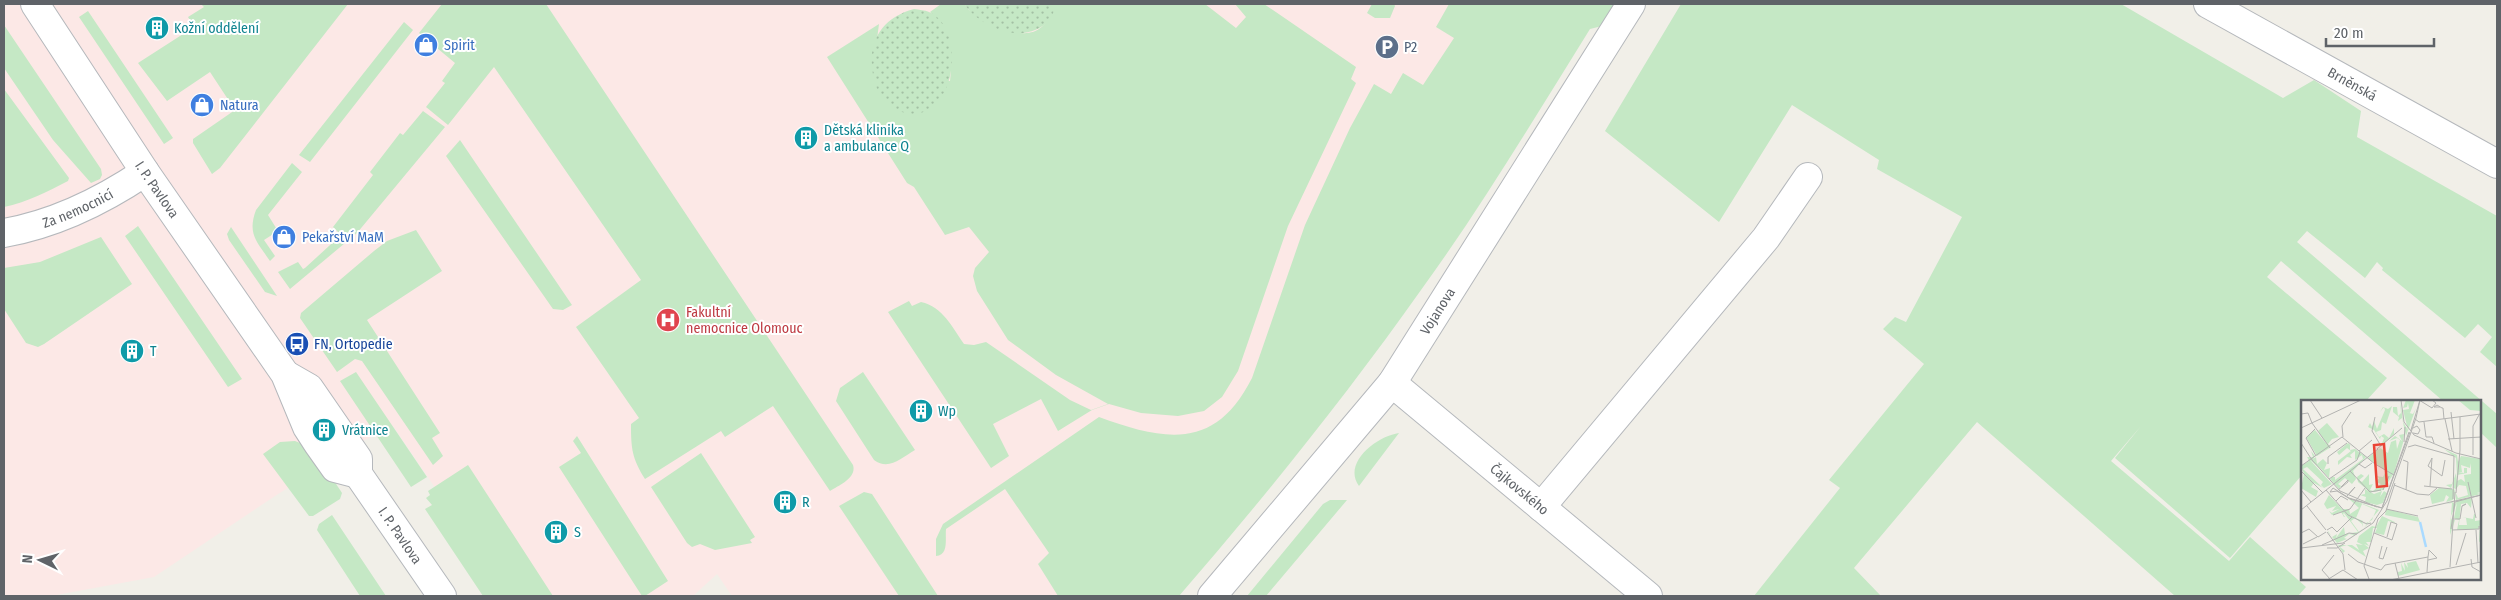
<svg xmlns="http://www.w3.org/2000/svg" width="2501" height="600" viewBox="0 0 2501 600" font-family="'Fira Sans Condensed',sans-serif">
<defs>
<pattern id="park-dots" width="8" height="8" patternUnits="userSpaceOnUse" patternTransform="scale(1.25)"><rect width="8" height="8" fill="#c5e8c5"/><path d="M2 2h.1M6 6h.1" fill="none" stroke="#a3c0a4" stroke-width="1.8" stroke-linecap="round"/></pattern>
</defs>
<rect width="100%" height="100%" fill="#f1efe8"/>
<!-- medical -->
<path fill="#fce8e6" d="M4 4H1535L1098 596H732L717 574 693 596H509L393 426 361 442 275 496 154 577 51 596H4Z"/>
<!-- green -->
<path fill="#c5e8c5" d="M201 4H348L220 168 212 174 193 143V139L235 110 210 72 167 101 138 63 194 27 188 17 204 7Z
M442 4H546L853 465C857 478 839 485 830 491L773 406 725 437 721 431 645 479C632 458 631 449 631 424L639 418 576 327 641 280 494 67 448 125 426 107 445 83 442 81 455 63 419 33Z
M941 4H964L969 10C1000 27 1039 55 1055 4H1205L1236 28 1246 17 1235 4H1264L1356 67 1351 79 1356 83 1288 226 1238 371 1222 397 1204 411 1178 416 1141 413 1109 404 1092 410 1058 431 1041 399 993 424 1009 456 991 468 888 312 909 301 912 306 921 302C943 307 952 327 964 344L974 345 986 342 1070 400 1091 410 1108 404 1056 375 1008 340 977 291 973 276 975 268 989 252 969 227 945 235 914 187 907 183 827 57 879 24 873 70 950 81C953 56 951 30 930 12Z
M1372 4H1394L1395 6 1390 18H1375L1367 13Z
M1449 4H1615L1602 26 1590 29C1535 117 1482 206 1421 290 1346 396 1264 498 1179 596H1058L1038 564 1049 553 1005 489 946 529C945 539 949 555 936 556V539L943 524 1099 417C1165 441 1215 451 1252 378L1305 225 1350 128 1374 84 1391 94 1403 73 1423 85 1454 38 1436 27Z
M1681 4H2121L2283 98 2314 80 2361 111 2357 137 2497 216V367L2480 352 2492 337 2478 324 2465 338 2382 270 2383 268 2377 262 2365 278 2307 231 2297 242 2497 414V448L2480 432V401H2443L2281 261 2267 277 2387 378 2366 401H2302V475L2230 558 2115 458 2141 426 2111 461 2229 561 2250 537 2306 587 2298 596H2175L1977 422 1854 568 1881 596H1754L1840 488 1829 480 1924 364 1883 329 1895 317 1906 322 1962 217 1877 169 1879 160 1792 105 1719 222 1605 131Z
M88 11 173 138 164 144 79 17Z
M404 22 413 30 310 162 299 155Z
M4 25 101 169 102 175 100 179 91 183 53 140 4 68Z
M4 89 69 178 68 181C47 192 27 202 4 207Z
M423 111 445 127 357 233 290 289 278 272 298 262 303 269 305 268 341 235 333 227 373 175 370 172 400 133 403 135Z
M460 140 572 305 563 310 553 309 446 156Z
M292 163 302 172 268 215 278 231 264 240 275 256 270 261C257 242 247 234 256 210Z
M138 226 242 379 228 387 125 236Z
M231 227 277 296 265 292 229 240 227 234Z
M416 230 442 271 367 320 440 433 432 438 443 456 433 465 362 361 355 359 337 372 300 318 301 313 374 251 387 241Z
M101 237 132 284 44 344 38 347 26 343 4 309V268L40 262Z
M356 372 427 477 411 487 340 381Z
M863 372 915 450C901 458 889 471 874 460L836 401 840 388Z
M1399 433 1359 486C1342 463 1377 436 1399 433Z
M577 436 668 581 645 596H642L559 467 581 453 573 441Z
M295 441C312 446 332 477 342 493L340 499 313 516H309L263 454 280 442Z
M701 453 755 537 750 540 752 543 715 550 700 544 692 547 687 543 651 487Z
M468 465 470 468 553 596H483L425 509 432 505 426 498 430 495 428 491Z
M864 492 872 494 938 596H899L839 506Z
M1330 500H1347L1266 596H1247L1323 504Z
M332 515 386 596H360L317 530 319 524Z"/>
<!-- park -->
<path fill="url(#park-dots)" d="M964 4H1056C1054 9 1053 16 1050 19 1027 47 982 29 964 4Z
M914 9C919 10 925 10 929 12 969 29 955 128 902 112 890 109 880 98 876 86 864 49 877 19 914 9Z"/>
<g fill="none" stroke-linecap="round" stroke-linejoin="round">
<!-- minor casing -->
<g stroke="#b5b8bc" stroke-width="30">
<g id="minor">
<path id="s1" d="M35 4 145 172 285 374 307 427 318 444 335 468 358 474"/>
<path id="s2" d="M2208 4 2497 164"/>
<path id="s3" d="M4 233C55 224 102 201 145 172"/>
<path id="s4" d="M288 376 309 388 358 459V474L442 596"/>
<path id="s5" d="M1392 383 1648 596"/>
<path d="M1541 507 1766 238 1808 177"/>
<path id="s6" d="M1212 596 1392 383 1631 4"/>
</g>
</g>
<!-- minor -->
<use href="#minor" stroke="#fff" stroke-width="28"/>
</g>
<!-- icons -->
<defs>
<g id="building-disc" transform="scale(1.25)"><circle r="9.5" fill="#0f9aa8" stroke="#fff"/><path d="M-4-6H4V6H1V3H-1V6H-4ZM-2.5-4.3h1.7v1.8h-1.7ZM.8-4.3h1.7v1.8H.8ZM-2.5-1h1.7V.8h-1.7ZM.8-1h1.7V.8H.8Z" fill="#fff"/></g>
<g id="shop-disc" transform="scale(1.25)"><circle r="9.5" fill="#3f7fe0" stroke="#fff"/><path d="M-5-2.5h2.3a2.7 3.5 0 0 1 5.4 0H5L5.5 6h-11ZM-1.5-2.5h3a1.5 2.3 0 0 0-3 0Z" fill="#fff"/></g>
<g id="parking-disc" transform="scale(1.25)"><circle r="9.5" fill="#5c6f8a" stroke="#fff"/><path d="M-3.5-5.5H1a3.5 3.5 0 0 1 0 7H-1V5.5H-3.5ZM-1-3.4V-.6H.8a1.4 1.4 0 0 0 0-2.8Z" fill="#fff"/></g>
<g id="hospital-disc" transform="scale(1.25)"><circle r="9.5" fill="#e0444e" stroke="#fff"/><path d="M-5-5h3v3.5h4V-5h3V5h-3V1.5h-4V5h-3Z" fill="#fff"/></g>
<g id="bus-disc" transform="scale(1.25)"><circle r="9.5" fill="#1a4fb4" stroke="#fff"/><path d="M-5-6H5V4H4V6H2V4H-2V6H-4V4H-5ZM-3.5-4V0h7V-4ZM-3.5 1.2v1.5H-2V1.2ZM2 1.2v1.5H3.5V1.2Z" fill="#fff"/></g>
</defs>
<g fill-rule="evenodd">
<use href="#building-disc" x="157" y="28"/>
<use href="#shop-disc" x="426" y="45"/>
<use href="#parking-disc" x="1387" y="47"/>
<use href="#shop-disc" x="202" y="105"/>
<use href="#building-disc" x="806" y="138"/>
<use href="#shop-disc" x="284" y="237"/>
<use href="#hospital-disc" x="668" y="320"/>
<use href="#bus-disc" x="297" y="344"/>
<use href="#building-disc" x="132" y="351"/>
<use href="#building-disc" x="921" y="411"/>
<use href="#building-disc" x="324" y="430"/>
<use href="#building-disc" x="785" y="502"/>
<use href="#building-disc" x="556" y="532"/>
</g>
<g text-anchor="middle" stroke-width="4" stroke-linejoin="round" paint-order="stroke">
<!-- culture labels -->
<g font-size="14" fill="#0d838f" stroke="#fff" text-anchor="start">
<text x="174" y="33">Kožní oddělení</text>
<text x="824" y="135">Dětská klinika<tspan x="824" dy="16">a ambulance Q</tspan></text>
<text x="150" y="356">T</text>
<text x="938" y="416">Wp</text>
<text x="342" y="435">Vrátnice</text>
<text x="802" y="507">R</text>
<text x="574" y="537">S</text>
</g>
<!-- shop labels -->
<g font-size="14" fill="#366cbe" stroke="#fff" text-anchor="start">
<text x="444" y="50">Spirit</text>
<text x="220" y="110">Natura</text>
<text x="302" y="242">Pekařství MaM</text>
</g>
<!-- service labels -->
<g font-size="14" fill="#4e5e75" stroke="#fff" text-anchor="start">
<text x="1404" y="52">P2</text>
</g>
<!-- street labels -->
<g font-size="14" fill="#5f6368" stroke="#fff">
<text dy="5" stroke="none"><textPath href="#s2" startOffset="165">Brněnská</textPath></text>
<text dy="5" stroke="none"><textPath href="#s1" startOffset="222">I. P. Pavlova</textPath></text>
<text dy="5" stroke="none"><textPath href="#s3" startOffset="78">Za nemocnicí</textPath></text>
<text dy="5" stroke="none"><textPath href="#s6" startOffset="364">Vojanova</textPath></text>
<text dy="5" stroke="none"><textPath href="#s5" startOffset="166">Čajkovského</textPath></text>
<text dy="5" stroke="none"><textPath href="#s4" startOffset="200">I. P. Pavlova</textPath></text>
</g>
<!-- health labels -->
<g font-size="14" fill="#be3a42" stroke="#fff" text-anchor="start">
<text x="686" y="317">Fakultní<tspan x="686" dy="16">nemocnice Olomouc</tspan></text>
</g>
<!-- transit labels -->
<g font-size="14" fill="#164399" stroke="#fff" text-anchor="start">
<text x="314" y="349">FN, Ortopedie</text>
</g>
</g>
<!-- overview -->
<g transform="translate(2301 400)">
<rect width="180" height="180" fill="#f1efe8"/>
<path d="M99 0 102 22 107 30 102 10 108 9 107 3 106 7 102 8 101 0 102 8 105 0H114L109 13 105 12 112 14 115 8 105 36 101 18 97 21 98 17 92 12V7H96L97 16 100 13ZM91 6 85 24 81 22 80 30 75 32 78 37 83 34 88 38 93 28V34L80 46 83 38 80 36 79 39 73 30 67 27 69 23 71 27 73 21 76 29 84 10 83 7 79 12 82 7 87 9ZM26 23 38 37 31 39 27 44 30 47 16 56 5 37 14 30 28 47 17 31ZM103 34 102 43 93 73 82 90 73 92H69L57 82 56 77 60 74 63 76 58 80 61 82 68 74V85L72 84 69 90 72 91 80 84 75 82 78 78 74 76 82 77 85 71 67 58 79 48 87 53 90 42 95 40 96 49 99 40 96 38 88 41 94 36 101 41 98 35ZM47 43 53 48 49 45V50L54 49 65 57 52 71 55 79 51 84 44 78 37 84 40 86 38 89 29 79 31 77H34V80L62 59 61 55 54 60V51L49 55 51 58 46 57 37 65V61L50 51 46 48 38 55 36 52ZM0 44 6 57H12L10 51 14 56 12 59 15 57 16 64 22 59 26 63 23 70 29 68 28 78 20 69 9 60 31 84 23 88 20 85 22 82 6 67 2 69 22 88 13 83 10 87 17 91 15 97 0 88 3 74 0 66 8 61ZM143 49 156 55 157 62 160 56 180 59V92L176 93 180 94 155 100 154 91 152 100 145 102 148 97 145 95 143 101 131 104 129 95 138 88 153 89 157 98 167 95 165 86 158 85 155 89 152 88V83L150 88 145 85 151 84 155 73 156 81 160 79 164 82 163 75 170 74V63L169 68 160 65 161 72H157L163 73V68H166V73L156 75 155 58ZM64 89 73 94 81 91 79 97 83 91 86 93 82 103 76 105 64 102 65 97 59 95 64 94ZM28 95 41 109H48L52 104 48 109 49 114 58 108 47 98 78 110 60 131 47 139 53 135 48 134 43 138 46 139 36 143 27 132V131L30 128 27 131 31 137 36 134 35 138 43 127 44 134 57 132 43 113 42 114 44 117H43L40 112 31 115 28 111 31 113 38 109 31 111 35 106 26 109 23 104ZM61 104 75 110 71 120 65 123 66 125 63 123H62L61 124V127L62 123 66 125 58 132 50 121 54 118 61 124 62 121 55 118ZM171 98 170 108 166 103 160 104 158 125H166L165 118 161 117 172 119 173 114H174V121L180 120V141L178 142 179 125 177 129 156 130 158 120 153 118 156 103 150 116V120L152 116V120H154L149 135V127L151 103 145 104 151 102 154 104 157 100ZM85 109 117 117 119 122 84 115ZM81 116 96 123 87 121 83 135 74 133 76 128H72L70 142H65L68 146 63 144 68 148 62 151 65 157 46 145 39 147 44 151 42 153 37 145H51L58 150 55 144 62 145 56 142 58 136 71 126 75 127ZM115 161 119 170 97 176V172L101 171 100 163 104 171 103 162 107 168 106 163Z" fill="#c5e8c5" fill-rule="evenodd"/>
<path d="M157 0H180V11L169 10Z" fill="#c5e8c5"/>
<path fill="none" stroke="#aadaff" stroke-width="2.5" d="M119 122 125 147"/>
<path fill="none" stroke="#b3b3b1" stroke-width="1" d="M9 0 21 18M100 0 103 22 113 35 155 53 180 59M118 0 131 8 135 3 131 0M139 7H133L136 5 141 8H142L143 19M150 12 153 39M0 14 7 13 11 23M74 17 71 31 80 46M159 17V50M115 18 119 0M114 19 118 22 180 14M144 19 151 51M123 22 125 37H131L133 43M11 23 29 48M0 28 60 0M112 28 116 26 119 30 117 34 112 33M14 29 5 38 15 56M110 30 119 0M108 32 81 108 48 98 32 88 29 92 36 91 49 99 81 108 109 32M42 37 41 26 50 12M147 39 180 37M103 42 104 27M0 43 11 60 39 91 76 107M107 47 114 45 153 56 152 99M76 49 101 28M58 51 71 40M172 55V26L178 15M131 58 127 66 141 76M102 60 107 62 105 90M27 64V57L46 43M58 64 64 68 71 63M0 66 41 37 74 64 93 75M0 71 22 93M49 71 69 92 80 90M141 76 144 60M28 79 56 60 59 52M167 82 175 118M93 85 116 94 128 95 136 88M123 86 151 89M129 86 131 58M0 90 10 102M25 90 47 115 66 124 70 123M37 90 47 82V80L40 87M82 90 88 76M155 93 159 50M46 96 54 87 48 94M35 101 40 96 47 100M6 106 25 130M85 109 117 116M119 109 180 95M0 110 77 49M32 115 49 109 64 88M152 119H159L161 106 165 104 161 106M150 129 154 102 180 95M26 130 31 127 36 132 51 117M151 130 178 129V126M175 130 177 163M26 132 42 154 44 170M0 133 8 129 17 137 25 132M73 133 91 140 96 124 90 122 86 137M2 144 16 137M21 145 48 133 56 134M81 146 78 158 82 159 86 147M0 148 42 143 72 123 86 101 115 18M26 148H36L44 143M47 154 57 162 80 170 84 165 127 157 126 172M127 157 128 150 136 158 127 160M170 159 171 167 180 172M94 163 98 179M155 165 165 133M149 167 154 92M29 179 21 170 33 155M68 179 63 166 77 119 85 111 94 83M26 180 42 170 57 180M89 180 180 162"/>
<path fill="#ea4335" fill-opacity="0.15" stroke="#ea4335" stroke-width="2.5" d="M83 44 86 86 76 87 73 45Z"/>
<rect width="180" height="180" fill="none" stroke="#5f6368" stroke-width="2.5"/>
</g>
<!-- border -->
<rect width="2501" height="600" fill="none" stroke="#5f6368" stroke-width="10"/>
<!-- north arrow -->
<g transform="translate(40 560) rotate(275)" stroke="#ffffff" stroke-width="4" paint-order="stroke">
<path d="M0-4L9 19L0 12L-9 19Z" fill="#5f6368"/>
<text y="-8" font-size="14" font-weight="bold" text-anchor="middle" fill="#5f6368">N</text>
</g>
<!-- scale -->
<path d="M2326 38v8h108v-8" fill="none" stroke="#5f6368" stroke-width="2.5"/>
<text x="2334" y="38" font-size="15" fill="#5f6368" stroke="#ffffff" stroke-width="4" paint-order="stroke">20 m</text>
</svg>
